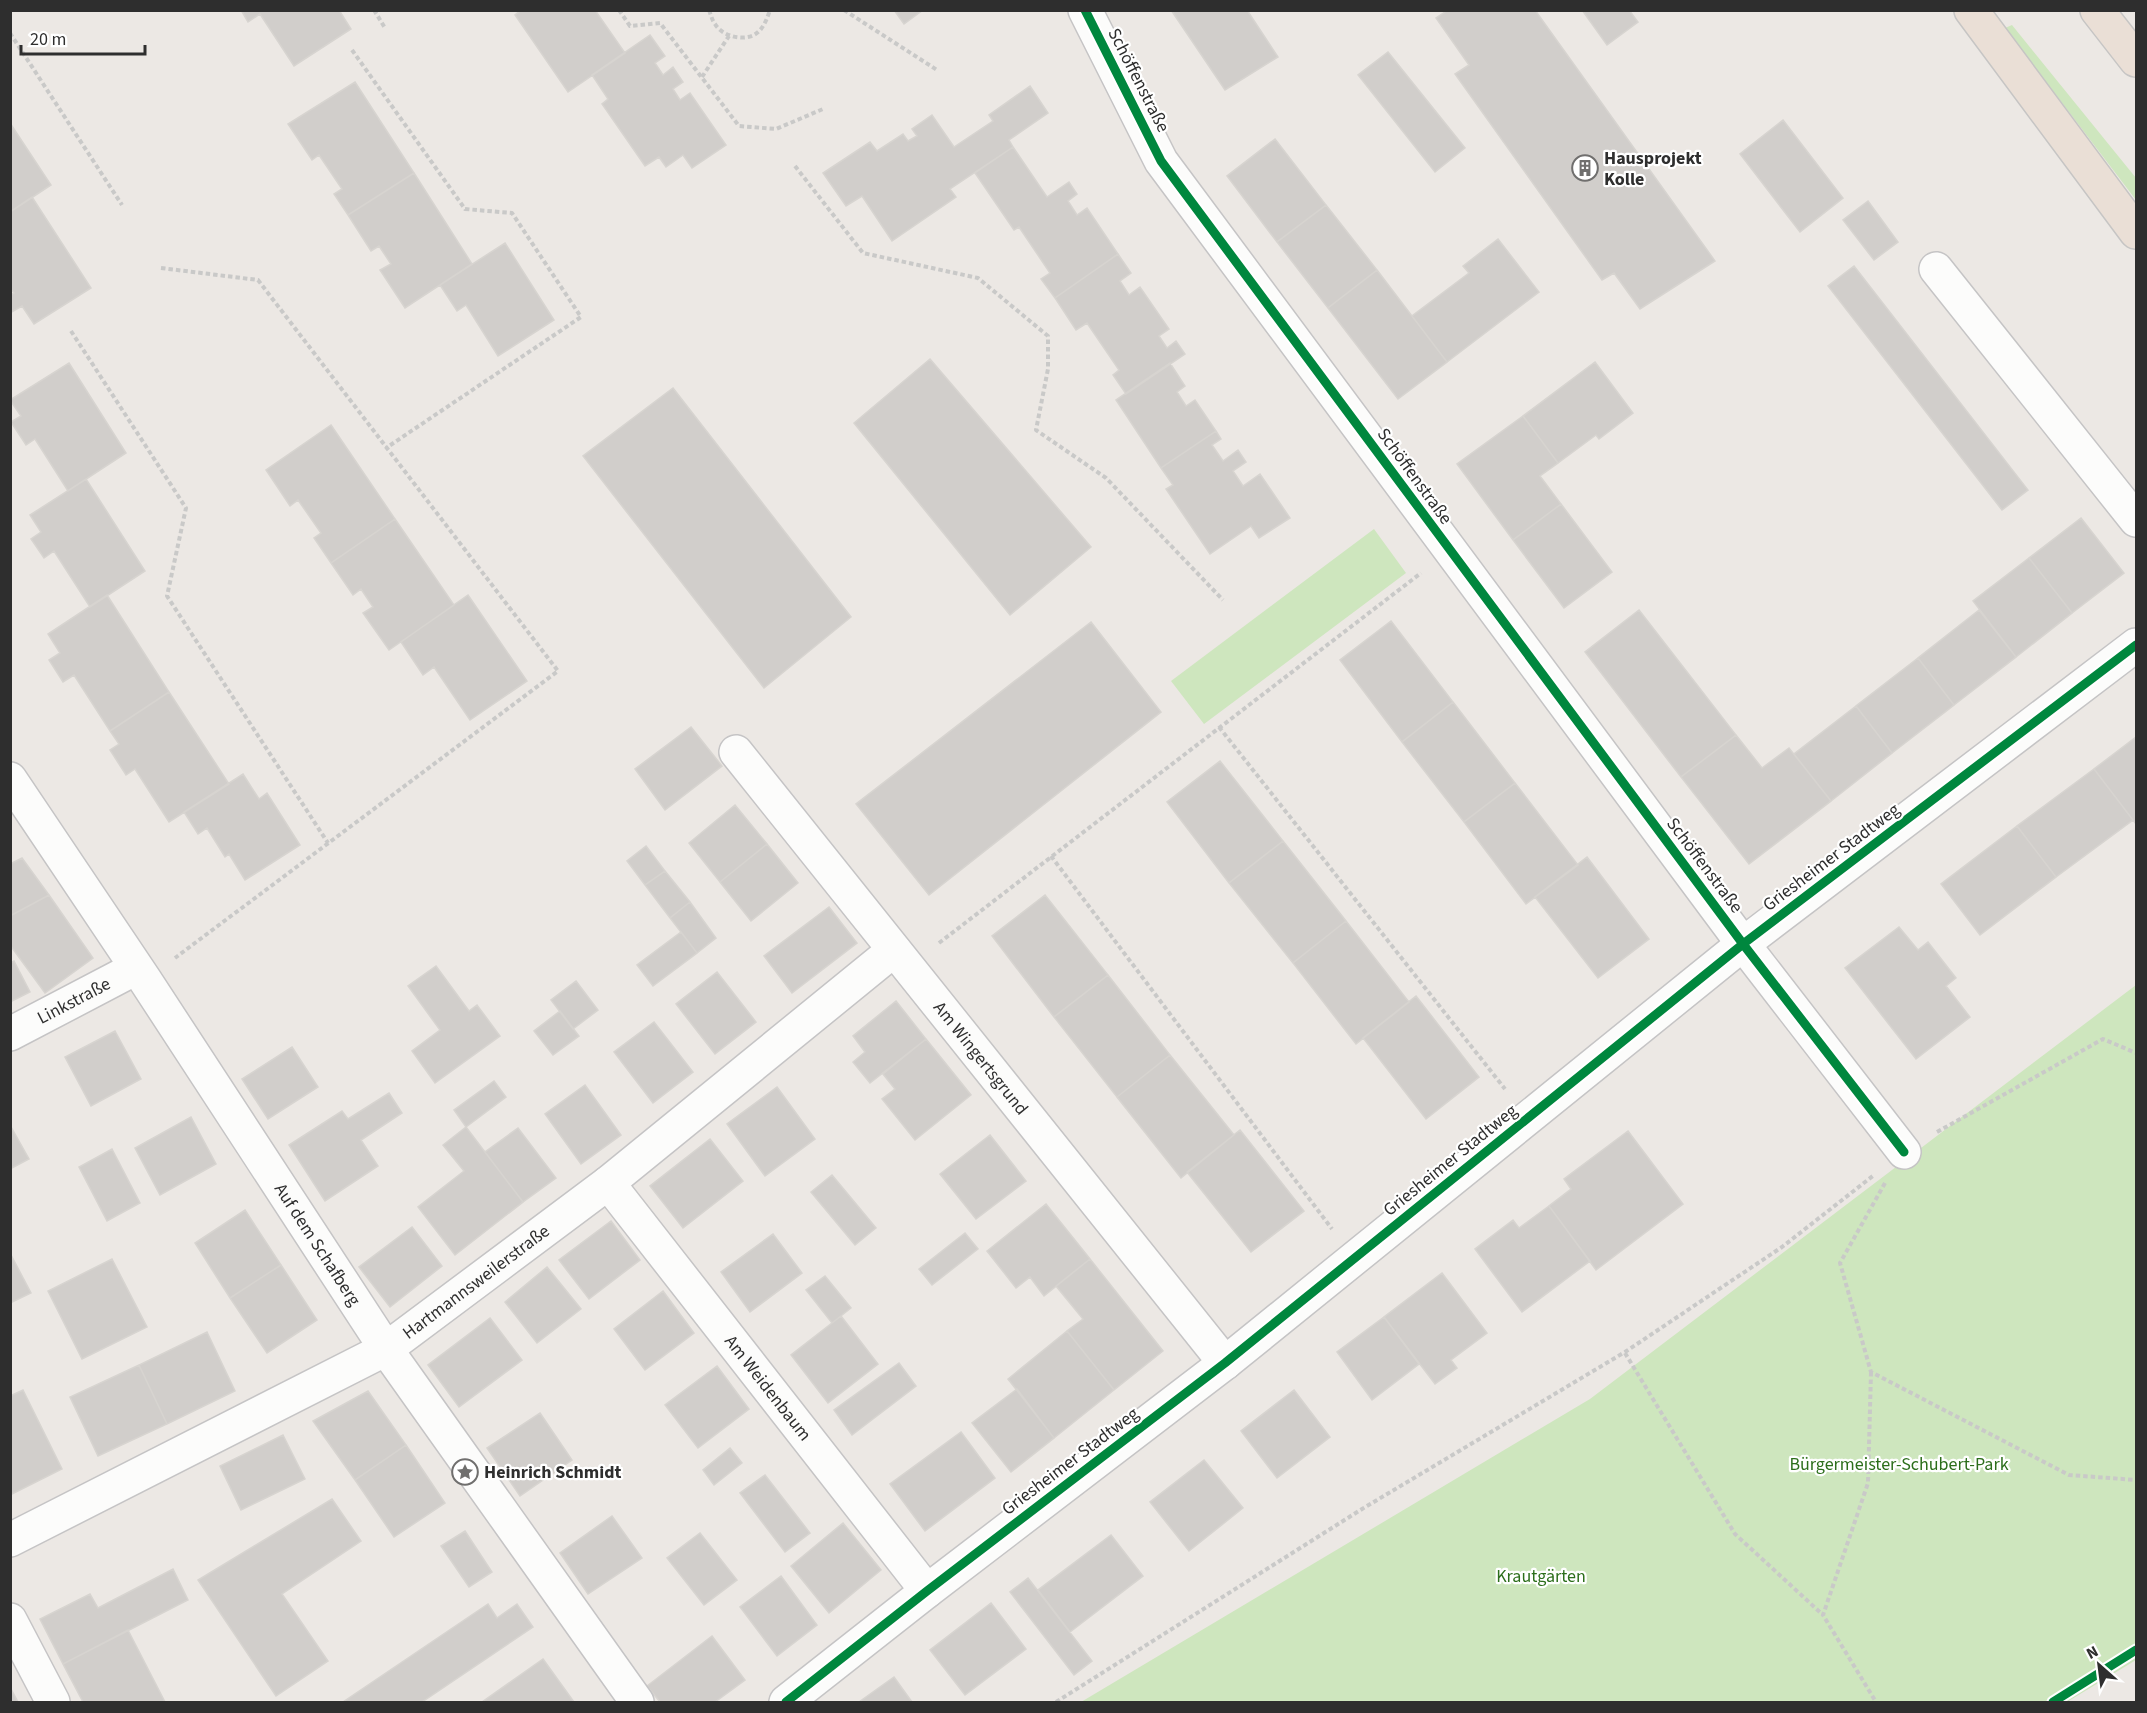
<svg xmlns="http://www.w3.org/2000/svg" width="2147" height="1713" viewBox="0 0 2147 1713" font-family="'Source Sans 3',sans-serif">
<rect width="100%" height="100%" fill="#ece8e4"/>
<!-- green -->
<path fill="#cee6be" d="M2012 25 2136 178V200L2005 28Z
M1374 529 1406 573 1204 724 1171 681Z
M2136 985V1660L2067 1702H1081L1590 1399Z"/>
<!-- building -->
<path fill="#d1cecb" stroke="#d7d4d0" stroke-width="1.5" d="M241 10H339L351 29 294 66 260 14 248 22Z
M521 10H595L625 53 568 92 515 15Z
M894 10H923L904 24Z
M1171 10H1247L1278 57 1225 90Z
M1448 10H1535L1715 261 1640 309 1614 273 1602 280 1455 74 1469 65 1436 18Z
M1582 10H1629L1638 22 1607 45Z
M650 35 665 56 655 63 663 75 673 67 683 82 673 89 680 100 690 93 726 145 692 168 683 155 666 167 659 157 645 166 602 104 608 99 592 75Z
M1388 52 1465 148 1435 172 1358 75Z
M355 82 414 173 348 215 334 194 342 189 319 155 312 160 288 124Z
M1030 86 1048 113 1009 140 1013 147 950 189 956 197 892 241 862 196 846 206 823 173 870 142 877 151 903 134 908 141 917 136 912 129 932 115 954 147 993 121 989 115Z
M1783 120 1843 198 1800 232 1740 154Z
M10 123 51 185 10 212Z
M1275 139 1326 205 1277 242 1227 176Z
M1013 147 1047 197 1069 182 1077 194 1068 201 1077 215 1087 208 1118 254 1055 298 1041 279 1050 273 1019 227 1014 230 975 173Z
M414 173 472 264 405 308 380 270 391 264 379 246 371 251 348 215Z
M32 197 91 288 34 324 22 306 10 313V295L14 293 10 288V212Z
M1868 201 1898 242 1874 260 1843 220Z
M1326 205 1377 270 1328 308 1277 242Z
M1498 239 1539 292 1447 362 1412 316 1469 273 1463 266Z
M505 243 554 320 498 356 466 305 457 311 440 285Z
M1118 254 1131 273 1120 281 1129 295 1140 287 1169 329 1159 336 1167 348 1176 341 1185 354 1126 394 1113 375 1119 370 1087 323 1076 330 1055 298Z
M1854 266 2028 490 2002 510 1828 286Z
M1377 270 1447 362 1398 399 1328 308Z
M930 359 1091 547 1010 615 854 423Z
M1595 362 1633 413 1599 439 1596 435 1558 463 1523 416Z
M69 363 126 453 68 491 35 439 26 445 11 422 21 416 10 400Z
M1170 363 1185 386 1177 392 1186 406 1195 400 1216 431 1161 468 1116 400Z
M673 388 851 617 764 688 583 456Z
M1523 416 1558 463 1540 476 1561 504 1513 540 1457 464Z
M331 425 395 519 331 563 314 538 321 533 298 500 290 506 266 470Z
M1216 431 1221 439 1212 445 1223 461 1238 450 1246 462 1233 471 1243 486 1260 474 1290 518 1259 538 1251 526 1210 554 1166 489 1173 485 1161 468Z
M86 479 145 571 90 607 54 551 44 558 31 539 41 532 30 515Z
M1561 504 1612 572 1564 608 1513 540Z
M2081 518 2124 573 2072 613 2029 558Z
M395 519 454 605 389 650 363 613 373 607 361 589 353 595 331 563Z
M2029 558 2072 613 2016 657 1973 601Z
M107 595 169 692 110 731 74 675 63 682 49 660 60 653 48 634Z
M468 595 527 681 470 720 434 667 423 675 401 642Z
M1639 610 1736 735 1681 777 1585 652Z
M1979 610 2016 657 1954 705 1918 658Z
M1391 621 1453 702 1402 742 1340 660Z
M1091 622 1161 712 929 895 856 804Z
M1918 658 1954 705 1892 753 1856 706Z
M169 692 229 784 169 822 135 769 126 775 110 750 119 744 110 731Z
M1453 702 1515 783 1464 822 1402 742Z
M1856 706 1892 753 1831 801 1794 754Z
M691 727 722 766 665 810 635 769Z
M1736 735 1762 768 1789 748 1831 801 1749 864 1681 777Z
M2136 737V824L2094 769Z
M1220 761 1283 841 1229 883 1167 802Z
M2094 769 2133 820 2056 877 2017 826Z
M243 774 259 799 267 793 300 845 245 880 229 854 225 857 207 828 198 834 184 812Z
M1515 783 1578 865 1526 904 1464 822Z
M735 805 767 844 720 882 689 843Z
M2017 826 2056 877 1980 935 1941 884Z
M1283 841 1346 921 1293 963 1229 883Z
M767 844 798 883 751 921 720 882Z
M646 846 665 871 645 885 627 861Z
M1587 857 1649 939 1598 978 1535 897Z
M22 858 49 895 10 916V864Z
M665 871 690 902 670 918 645 885Z
M49 895 93 958 45 993 10 945V916Z
M1045 895 1108 975 1054 1017 992 936Z
M690 902 716 938 697 953 670 918Z
M829 907 857 943 792 993 764 956Z
M1346 921 1409 1002 1356 1044 1293 963Z
M1899 927 1918 950 1928 942 1956 978 1946 986 1970 1017 1916 1059 1845 968Z
M681 932 697 953 653 986 637 965Z
M14 961 30 992 10 1002V963Z
M436 966 469 1011 477 1005 500 1036 435 1083 412 1051 440 1030 408 986Z
M717 972 756 1022 715 1054 676 1004Z
M1108 975 1170 1055 1117 1097 1054 1017Z
M576 981 598 1010 573 1029 551 1000Z
M1416 996 1479 1077 1426 1119 1363 1038Z
M896 1001 926 1039 870 1083 853 1062 865 1052 853 1036Z
M560 1011 579 1036 553 1055 534 1031Z
M654 1022 693 1072 653 1103 614 1052Z
M115 1031 141 1079 91 1106 65 1057Z
M926 1039 971 1095 915 1140 882 1099 895 1089 883 1074Z
M292 1047 318 1087 268 1119 242 1079Z
M1170 1055 1234 1135 1181 1178 1117 1097Z
M494 1081 506 1097 466 1127 454 1110Z
M585 1085 621 1135 581 1164 545 1114Z
M777 1087 815 1139 765 1176 727 1124Z
M389 1093 402 1113 361 1140 378 1166 325 1201 289 1145 342 1111 348 1119Z
M191 1117 216 1164 160 1195 135 1148Z
M10 1125 29 1159 10 1169Z
M466 1127 523 1202 455 1255 418 1207 464 1171 443 1145Z
M518 1128 556 1178 523 1202 485 1152Z
M1240 1130 1304 1211 1251 1252 1187 1172Z
M1628 1131 1683 1204 1596 1270 1549 1206 1571 1189 1564 1179Z
M990 1135 1026 1181 976 1219 940 1174Z
M710 1139 743 1181 683 1228 650 1186Z
M112 1149 140 1203 107 1221 79 1167Z
M832 1175 876 1228 855 1245 811 1192Z
M1046 1204 1090 1259 1044 1296 1030 1277 1016 1288 987 1251Z
M1549 1206 1590 1261 1522 1312 1475 1249 1513 1220 1519 1228Z
M245 1210 281 1265 230 1298 195 1243Z
M611 1221 640 1260 589 1299 559 1260Z
M412 1227 442 1266 390 1307 359 1267Z
M965 1233 978 1249 932 1285 919 1269Z
M773 1234 802 1273 750 1312 721 1272Z
M10 1253 31 1293 10 1303Z
M112 1259 147 1327 82 1359 48 1291Z
M1090 1259 1163 1351 1114 1390 1067 1331 1083 1319 1056 1286Z
M281 1265 317 1320 267 1353 230 1298Z
M547 1267 581 1309 537 1343 505 1302Z
M1442 1273 1487 1333 1451 1360 1457 1368 1435 1384 1384 1317Z
M825 1276 851 1308 832 1323 806 1290Z
M663 1291 694 1333 645 1370 614 1329Z
M841 1316 878 1364 828 1403 791 1355Z
M1384 1317 1419 1364 1372 1400 1337 1352Z
M490 1318 522 1360 459 1407 428 1365Z
M1067 1331 1114 1390 1054 1438 1008 1379Z
M207 1332 235 1391 167 1424 139 1365Z
M899 1363 916 1386 852 1435 834 1410Z
M139 1365 167 1424 98 1456 70 1397Z
M717 1366 749 1409 698 1448 665 1405Z
M1017 1389 1054 1438 1011 1472 972 1423Z
M23 1390 62 1469 10 1495V1396Z
M1294 1390 1330 1437 1277 1478 1241 1431Z
M368 1391 406 1445 355 1480 313 1421Z
M540 1413 572 1460 520 1496 487 1448Z
M961 1432 995 1478 925 1531 890 1484Z
M283 1435 305 1479 241 1510 220 1466Z
M406 1445 445 1503 394 1537 355 1480Z
M730 1448 742 1463 714 1485 703 1470Z
M1204 1460 1243 1508 1189 1551 1150 1502Z
M765 1475 810 1533 785 1552 740 1493Z
M332 1499 361 1541 282 1594 328 1661 276 1696 198 1580Z
M612 1516 642 1558 588 1594 560 1553Z
M843 1523 881 1570 829 1613 791 1566Z
M465 1531 492 1572 469 1587 441 1546Z
M700 1533 737 1580 704 1605 667 1558Z
M1111 1535 1143 1576 1070 1632 1038 1590Z
M173 1569 188 1600 63 1664 40 1619 90 1594 98 1608Z
M781 1576 817 1625 777 1656 740 1607Z
M1028 1578 1092 1661 1074 1675 1010 1592Z
M991 1603 1026 1649 965 1695 930 1650Z
M488 1604 497 1618 517 1604 533 1627 422 1702H343Z
M128 1630 165 1702H83L63 1664Z
M712 1636 745 1680 715 1702H660L647 1686Z
M543 1659 574 1702H482Z
M894 1677 912 1702H859Z
M10 1687 18 1702H10Z"/>
<g fill="none" stroke-linecap="round" stroke-linejoin="round">
<!-- minor casing -->
<g stroke="#c5c4c5" stroke-width="36">
<g id="minor">
<path d="M1085 10 1161 161 1743 944 1904 1152"/>
<path d="M1936 269 2136 520"/>
<path id="s1" d="M736 752 1225 1363"/>
<path id="s2" d="M10 779 145 980 386 1349 637 1702"/>
<path id="s3" d="M10 1034 136 968"/>
<path id="s4" d="M608 1183 927 1591"/>
<path id="s5" d="M10 1540 386 1349 608 1183 894 950"/>
<path d="M10 1620 53 1702"/>
<path d="M786 1702 927 1591 1225 1363 1743 944 2136 645"/>
</g>
</g>
<!-- motorway casing -->
<g stroke="#c6c5c4" stroke-width="36">
<path id="motorway" d="M1971 10 2136 232
M2097 10 2136 60"/>
</g>
<!-- path -->
<path stroke="#c9c9c8" stroke-width="4" stroke-dasharray="4.5 3" stroke-linecap="butt" d="M374 10 385 28
M619 10 630 26 660 23 739 126 776 129 823 109
M709 10C711 15 712 20 715 24 722 36 742 41 754 35 763 30 767 19 770 10
M844 10 937 70
M10 33 122 205
M352 50 465 209 512 213 581 317 386 448
M702 77 729 36
M795 166 863 253 978 278 1048 336V369L1036 430 1106 478 1223 600
M161 268 258 280 558 671 175 958
M71 331 186 508 167 596 328 843
M1219 727 1505 1089
M1051 856 1332 1229
M939 943 1421 573
M1937 1132 2103 1039 2136 1053
M1885 1183 1840 1263 1871 1372 2069 1475 2136 1480
M1625 1353 1735 1534 1823 1615
M1871 1372 1868 1483 1823 1615 1876 1702
M1056 1702 1362 1509 1625 1352 1782 1247 1874 1175"/>
<!-- minor -->
<use href="#minor" stroke="#fcfcfb" stroke-width="33"/>
<!-- motorway -->
<use href="#motorway" stroke="#eadfd6" stroke-width="33"/>
<!-- cycleway casing -->
<g stroke="#fff" stroke-width="13">
<path id="cycleway" d="M1085 10 1161 161 1743 944 1904 1152
M786 1702 927 1591 1225 1363 1743 944 2136 645
M2053 1702 2136 1650"/>
</g>
<!-- cycleway -->
<use href="#cycleway" stroke="#00873e" stroke-width="9"/>
</g>
<!-- icons -->
<defs>
<g id="building-ring" transform="scale(1.35)"><circle r="9.5" fill="#fff" stroke="#706f6e" stroke-width="1.5"/><path d="M-4-6H4V6H1V3H-1V6H-4ZM-2.5-4.3h1.7v1.8h-1.7ZM.8-4.3h1.7v1.8H.8ZM-2.5-1h1.7V.8h-1.7ZM.8-1h1.7V.8H.8Z" fill="#706f6e"/></g>
<g id="sight-ring" transform="scale(1.35)"><circle r="9.5" fill="#fff" stroke="#706f6e" stroke-width="1.5"/><path d="M0-6L1.8-2.2L6-1.7L2.9 1.2L3.7 5.4L0 3.3L-3.7 5.4L-2.9 1.2L-6-1.7L-1.8-2.2Z" fill="#706f6e"/></g>
</defs>
<g fill-rule="evenodd">
<use href="#building-ring" x="1585" y="168"/>
<use href="#sight-ring" x="465" y="1472"/>
</g>
<g text-anchor="middle" stroke-width="4.5" stroke-linejoin="round" paint-order="stroke">
<!-- street labels -->
<g font-size="18" fill="#2e2e2e" stroke="#fff">
<text transform="translate(1139 80) rotate(63)" y="6">Schöffenstraße</text>
<text transform="translate(1415 476) rotate(54)" y="6">Schöffenstraße</text>
<text transform="translate(1831 857) rotate(-37)" y="6">Griesheimer Stadtweg</text>
<text transform="translate(1705 865) rotate(53)" y="6">Schöffenstraße</text>
<text dy="6" stroke="none"><textPath href="#s3" startOffset="72">Linkstraße</textPath></text>
<text dy="6" stroke="none"><textPath href="#s1" startOffset="392">Am Wingertsgrund</textPath></text>
<text transform="translate(1450 1160) rotate(-39)" y="6">Griesheimer Stadtweg</text>
<text dy="6" stroke="none"><textPath href="#s2" startOffset="558">Auf dem Schafberg</textPath></text>
<text dy="6" stroke="none"><textPath href="#s5" startOffset="534">Hartmannsweilerstraße</textPath></text>
<text dy="6" stroke="none"><textPath href="#s4" startOffset="260">Am Weidenbaum</textPath></text>
<text transform="translate(1070 1461) rotate(-37)" y="6">Griesheimer Stadtweg</text>
</g>
<!-- poi labels -->
<g font-size="18" font-weight="bold" fill="#2e2e2e" stroke="#fff" text-anchor="start">
<text x="1604" y="164">Hausprojekt<tspan x="1604" dy="21">Kolle</tspan></text>
<text x="484" y="1478">Heinrich Schmidt</text>
</g>
<!-- park labels -->
<g font-size="18" fill="#2c6e1b" stroke="#fff">
<text x="1899" y="1470">Bürgermeister-Schubert-Park</text>
<text x="1541" y="1582">Krautgärten</text>
</g>
</g>
<!-- border -->
<rect width="2147" height="1713" fill="none" stroke="#2e2e2e" stroke-width="24"/>
<!-- north arrow -->
<g transform="translate(2099 1665) rotate(332)" stroke="#ffffff" stroke-width="4.5" paint-order="stroke">
<path d="M0-4.5L10 22L0 15L-10 22Z" fill="#2e2e2e"/>
<text y="-9" font-size="16" font-weight="bold" text-anchor="middle" fill="#2e2e2e">N</text>
</g>
<!-- scale -->
<path d="M21 45v9h124v-9" fill="none" stroke="#2e2e2e" stroke-width="3"/>
<text x="30" y="45" font-size="18" fill="#2e2e2e" stroke="#ffffff" stroke-width="4.5" paint-order="stroke">20 m</text>
</svg>
